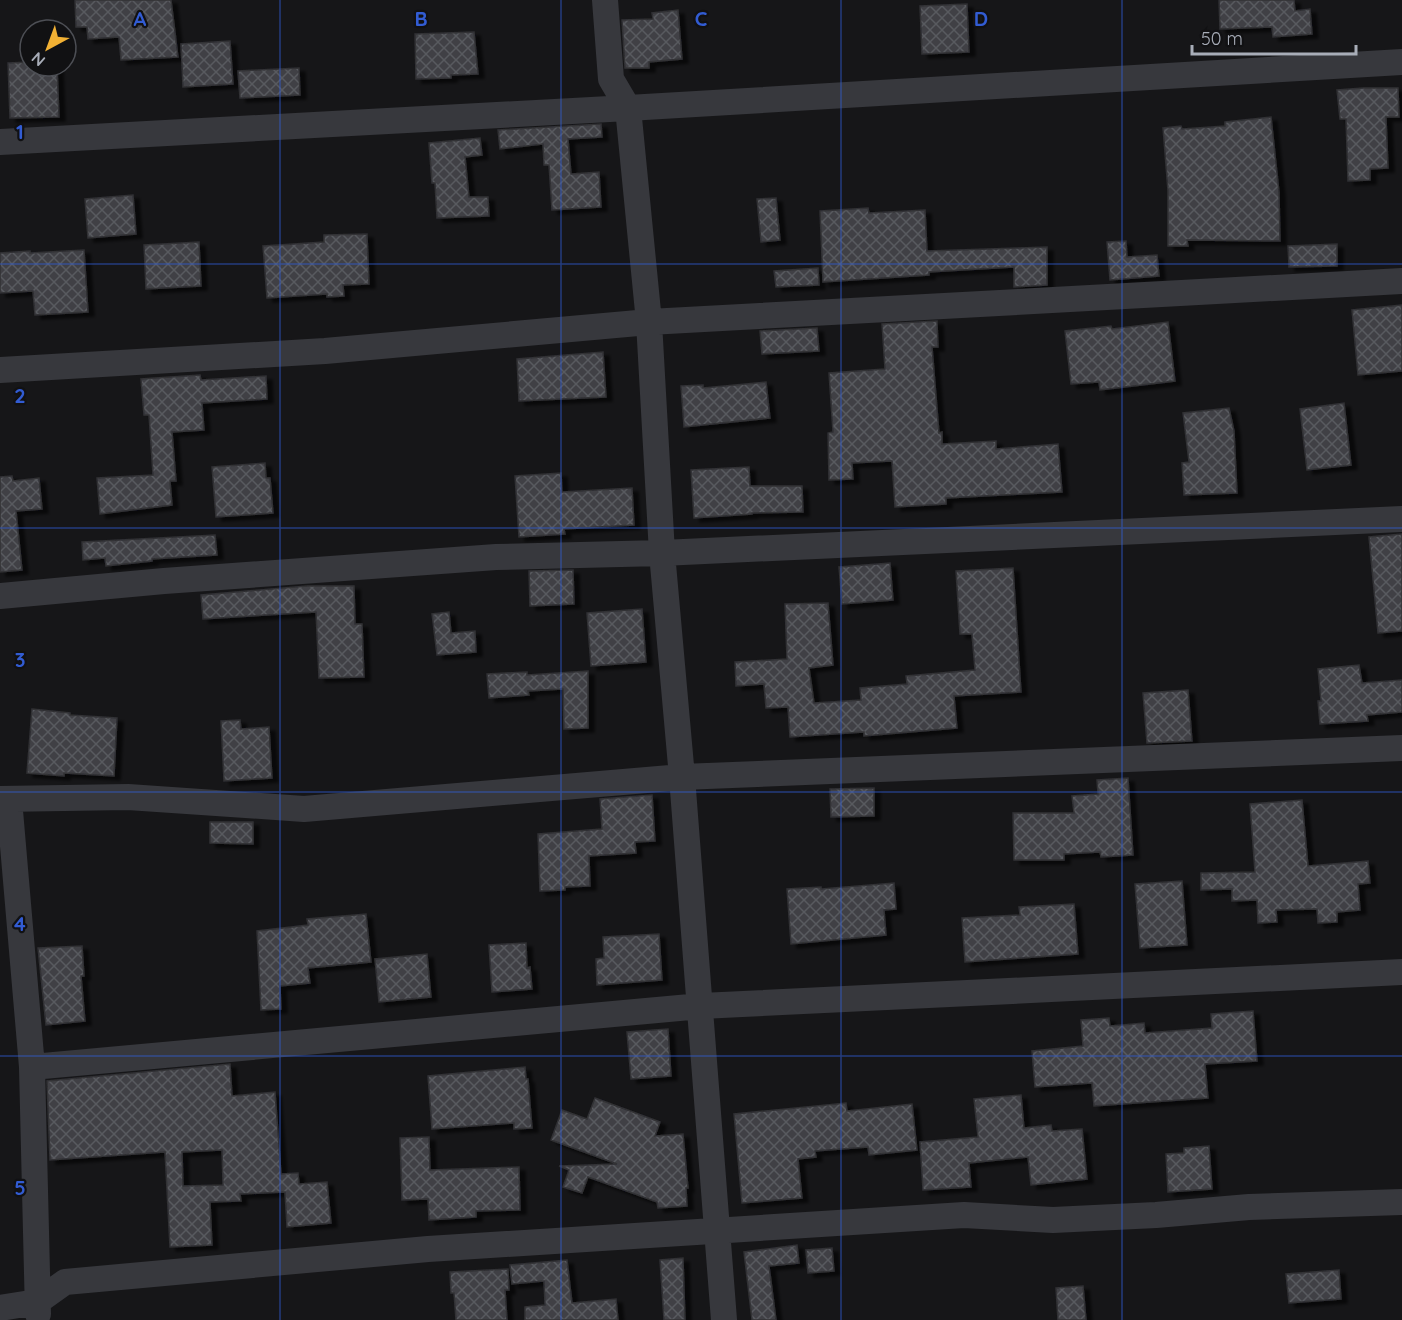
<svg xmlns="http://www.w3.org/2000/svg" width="1402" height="1320" viewBox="0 0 1402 1320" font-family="Quicksand,sans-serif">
<defs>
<pattern id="building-cross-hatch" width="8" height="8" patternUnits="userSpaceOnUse" patternTransform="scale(1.5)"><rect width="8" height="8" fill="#404145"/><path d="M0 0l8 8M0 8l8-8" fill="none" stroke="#595a5e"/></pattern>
<filter id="shadow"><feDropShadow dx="6" dy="4" stdDeviation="1.5" flood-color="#0009"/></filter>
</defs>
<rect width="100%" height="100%" fill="#161618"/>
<!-- building -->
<path fill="url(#building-cross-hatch)" stroke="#303034" stroke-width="1.5" fill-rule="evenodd" filter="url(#shadow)" d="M75 0H171L178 57 121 60 119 37 88 39 87 27H76Z
M1219 0H1294L1295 11 1310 9 1312 34 1273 37 1272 27 1220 29Z
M967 4 969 52 922 54 920 6Z
M678 10 682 59 649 62V68H625L622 20 653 19 652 13Z
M474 32 478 74 451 75V78L416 79 415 34Z
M230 41 233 84 183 87 181 44Z
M30 62V66H57L59 117 10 118 8 63Z
M299 68 300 95 240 98 238 71Z
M1363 88H1398L1399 117H1386L1388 168 1370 169V180L1348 181 1346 119H1340L1337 90Z
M1271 117 1279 192 1280 241 1187 240 1188 246H1168V191L1163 128 1181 126 1182 129 1225 126V122Z
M601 124 602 137 568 139 571 174 599 172 601 207 552 210 549 165H544L543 144 500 149 498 130Z
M480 138 482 155 465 157 469 197H488L489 216 437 218 435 183H432L429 143Z
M133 195 136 234 88 238 85 199Z
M776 198 780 240 761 242 757 199Z
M868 208 869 213 925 210 927 251 1047 247V285L1014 287V267L929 272V275L823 282 820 211Z
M367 234 369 284 343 285 344 296 327 297V294L267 298 263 246 324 242V235Z
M1126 241 1127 257 1157 255 1159 276 1110 280 1107 242Z
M199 242 201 286 146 289 144 245Z
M1337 244V266L1289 267 1288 246Z
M84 250 88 312 35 315 33 291 0 293V253L30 251V253Z
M818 268 819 285 776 287 774 271Z
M1402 305V371L1358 375 1352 310Z
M937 321 938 347H932L939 433 942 432V444L996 441V449L1058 444 1062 492 946 498V504L895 507 892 461 852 463 853 479 829 480 828 433 833 432 829 373 885 369 882 324Z
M1168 322 1175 381 1100 390 1099 382 1071 384 1065 331 1111 326 1112 329Z
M817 328 819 351 762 354 760 331Z
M603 352 606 397 519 401 517 359Z
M200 375 201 380 266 376 267 399 202 403 204 430 172 432 176 481H170L172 505 100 514 97 478 153 475 149 415H144L141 379Z
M766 382 770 418 684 427 681 386 703 385V388Z
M1344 403 1351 465 1307 470 1300 409Z
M1229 408 1234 431 1237 493 1184 495 1182 463 1189 462 1183 413Z
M265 463 266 478H270L273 513 216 517 212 467Z
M749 467 750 486H802L803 512 752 513V514L694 518 691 470Z
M561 473 562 492 632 488 634 525 564 529 565 534 519 537 515 476Z
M12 476 13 481 39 478 42 509 16 511 22 570 0 572V477Z
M1402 534V631L1378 633 1369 537Z
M215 535 217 555 152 559V561L106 566 105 558 83 560 82 542Z
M890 563 893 600 842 604 839 567Z
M1013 568 1021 692 954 696 957 728 864 736V732L790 737 788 707 766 708 764 684 736 686 735 662 787 659 785 604 828 603 833 665 809 668 814 703 861 700 860 688 907 684 906 676 975 670 972 634H960L956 571Z
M573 570 574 604 530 606 529 571Z
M307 586H354L355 624H362L364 677 319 678 316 612 203 619 201 595Z
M642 609 646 662 591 666 587 613Z
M449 612 451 633 475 631 476 652 437 655 432 614Z
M1359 665 1362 683 1402 680V712L1367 715 1368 721 1320 724 1318 701H1321L1318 669Z
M588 671V728L564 729 563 689 528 691 529 695 489 698 487 674 527 672V675Z
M1188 690 1192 741 1147 743 1143 693Z
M32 709 70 713V715L117 718 114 776 64 773V776L27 773Z
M240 720 241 729 269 727 272 778 224 781 221 721Z
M1128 778 1133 855 1101 857 1100 852 1064 854V860H1014L1013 813H1074L1072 796 1098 794 1097 780Z
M874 788V816L831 817 830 789Z
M652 795 655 841 635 842 636 853 589 856 590 886 565 887V890L540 891 538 834 602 829 600 799Z
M1302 800 1308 866 1368 861 1370 883 1358 884 1360 910 1337 912V922L1318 923 1317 909 1276 910 1277 922 1258 923 1257 900 1232 901V889L1201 890V873L1255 872 1250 804Z
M210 822H253V844L210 843Z
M1182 881 1187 945 1140 948 1135 884Z
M894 883 896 909 884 910 886 935 791 944 787 889 821 887V889Z
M1074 904 1078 954 965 962 962 918 1020 915 1019 907Z
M366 914 371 962 308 968 310 983 280 986 281 1009 261 1010 257 931 308 925 307 919Z
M659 934 662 980 597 985 596 959 604 958 603 937Z
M526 943 527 968 530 967 532 989 492 992 489 945Z
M82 946 84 976H81L85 1021 46 1025 38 948Z
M427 954 431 997 379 1002 375 959Z
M1253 1011 1257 1061 1205 1064 1208 1098 1094 1106 1092 1083 1035 1087 1032 1051 1083 1046 1081 1020 1109 1018 1110 1026 1144 1023 1145 1033 1212 1028 1211 1014Z
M668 1029 671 1076 631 1079 627 1032Z
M230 1064 232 1096 275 1092 281 1174 298 1173 299 1184 327 1182 331 1223 287 1227 285 1192 240 1194 241 1201 210 1202 212 1245 170 1247 165 1152 50 1160 47 1081ZM222 1150 223 1185 183 1186 182 1152Z
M525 1067 526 1079H528L532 1128 514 1129V1123L432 1129 428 1076Z
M1021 1095 1024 1128 1051 1125 1052 1131 1082 1129 1087 1179 1031 1185 1028 1157 969 1163 971 1187 923 1190 920 1142 978 1137 974 1099Z
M595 1098 660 1122 655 1136 683 1134 688 1188H686L687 1206 658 1208 657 1202 588 1177 582 1193 563 1187 569 1170 559 1166 617 1164 551 1140 562 1110 587 1119Z
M846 1103 847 1111 912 1104 917 1150 869 1155 868 1147 815 1151 816 1157 798 1159 802 1198 742 1203 734 1114Z
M429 1137 430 1170 519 1167 520 1210 476 1211V1217L429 1220 428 1199 402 1200 400 1138Z
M1209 1146 1212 1189 1168 1192 1166 1154 1184 1153V1148Z
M797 1245 799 1263 769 1266 776 1320H752L744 1252Z
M832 1248 834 1271 808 1273 806 1250Z
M683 1258 685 1320H664L660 1260Z
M567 1260 572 1303 616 1299 618 1320H525V1307L545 1305 544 1281 512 1284 510 1265Z
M508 1269 509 1290H505L507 1320H456L454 1293H451L450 1272Z
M1339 1270 1341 1299 1289 1303 1286 1274Z
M1083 1286 1086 1320H1058L1056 1288Z"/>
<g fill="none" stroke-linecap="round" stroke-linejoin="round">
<!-- minor -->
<path stroke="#37383d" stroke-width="26" d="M605 0 611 79 628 108 649 322 662 553 682 777 724 1320
M0 142 628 108 1402 62
M0 370 325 351 649 322 1402 281
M0 596 164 581 496 557 662 553 1402 519
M0 799 128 797 304 809 682 777 1402 748
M9 799 32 1067 38 1314
M32 1067 701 1006 1402 972
M0 1308 37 1302 65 1282 428 1249 964 1215 1053 1220 1156 1215 1249 1207 1402 1202"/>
</g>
<!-- grid -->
<path fill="none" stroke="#325cd3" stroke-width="1.5" stroke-opacity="0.55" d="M280 0V1320M561 0V1320M841 0V1320M1122 0V1320M0 264H1402M0 528H1402M0 792H1402M0 1056H1402"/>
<g font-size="20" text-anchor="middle" font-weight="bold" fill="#325cd3" stroke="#111113" stroke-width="4.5" stroke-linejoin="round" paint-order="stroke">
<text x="140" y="26">A</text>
<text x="421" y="26">B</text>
<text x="701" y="26">C</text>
<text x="981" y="26">D</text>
<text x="20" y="139">1</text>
<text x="20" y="403">2</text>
<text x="20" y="667">3</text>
<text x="20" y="931">4</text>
<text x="20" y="1195">5</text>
</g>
<!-- north arrow -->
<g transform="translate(48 48) rotate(221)"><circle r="28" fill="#111113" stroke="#4d4f55" stroke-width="1.5"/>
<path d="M0-4.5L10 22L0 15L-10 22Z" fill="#f2b134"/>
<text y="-9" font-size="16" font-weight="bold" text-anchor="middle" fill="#a8adb8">N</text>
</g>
<!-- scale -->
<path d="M1192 45v9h164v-9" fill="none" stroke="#a8adb8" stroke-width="3"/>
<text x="1201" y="45" font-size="18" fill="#a8adb8" stroke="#111113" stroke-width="4.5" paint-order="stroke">50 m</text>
</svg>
